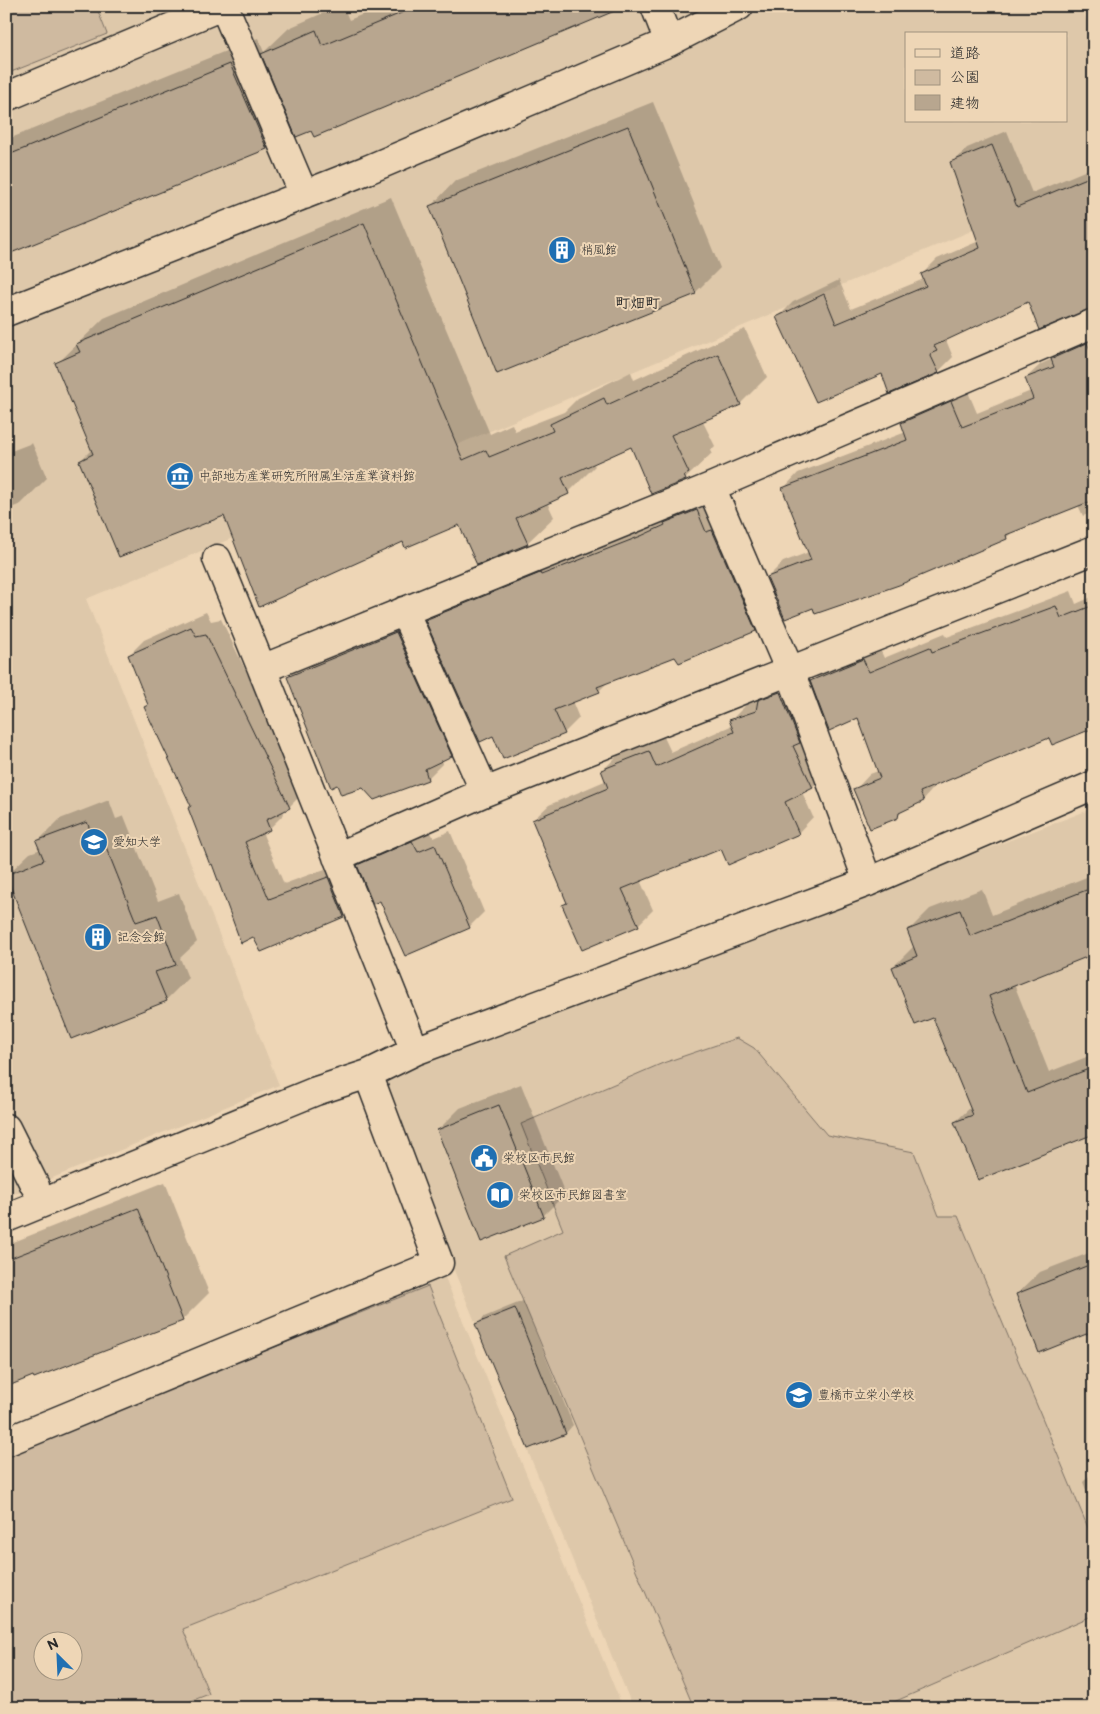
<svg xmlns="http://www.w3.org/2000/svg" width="1100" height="1714" viewBox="0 0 1100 1714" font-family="'Balsamiq Sans','Klee One',sans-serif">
<rect width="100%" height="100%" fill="#eed6b6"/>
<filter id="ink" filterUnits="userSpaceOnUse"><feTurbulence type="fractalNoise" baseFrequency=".02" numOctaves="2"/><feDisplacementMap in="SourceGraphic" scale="10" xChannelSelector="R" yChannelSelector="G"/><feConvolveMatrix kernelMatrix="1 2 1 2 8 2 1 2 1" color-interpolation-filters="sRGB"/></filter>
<g filter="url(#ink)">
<!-- built -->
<path fill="#dec8aa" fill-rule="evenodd" d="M6 6H1081L1094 39V180L86 599 279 1085 6 1197ZM906 34H1066V121H906Z
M1094 808V1708H633L377 1082Z
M439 1263 623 1708H6V1432ZM42 1642H72V1672H42Z"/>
<!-- green -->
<path fill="#cfbaa0" stroke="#7d7266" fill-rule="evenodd" d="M6 6H96L107 34 6 74Z
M737 1038 754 1048 827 1135 914 1152 939 1216H958L1094 1542V1615L880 1708H694L504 1256 563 1230 521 1124 663 1063Z
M428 1286 512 1498 183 1629 209 1694 173 1708H6V1454ZM42 1642H72V1672H42Z"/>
<!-- shadow -->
<path fill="#0003" d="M339 6H343L349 20 383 6H595L312 129 292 123 267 148 6 254V140L258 38 264 52 289 28Z
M653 102 720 268 695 293 431 206 455 181Z
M1007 131 1032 193 1094 167V307L1028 300 946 340 953 357 938 372 883 373 778 317 793 302 839 280 851 309 924 279 922 274 937 259 979 241 952 163 967 148Z
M391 197 490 434 512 424 515 431 564 412 578 398 631 372 634 380 745 329 767 377 740 404 702 420 715 446 711 450 712 453 685 479 631 446 593 463 595 466 568 493 547 502 554 517 527 543 460 523 403 540 224 514 80 461 92 449 57 364 104 318Z
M1094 332V512L1083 516 1078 505 1013 531 1006 538 814 607 768 577 783 562 809 552 784 488 798 473 906 432 902 423 917 408 966 387 977 413 1031 391 1026 378 1041 364 1052 359 1067 344Z
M32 443 47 478 21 504 6 510V453Z
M712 495 770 615 755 630 676 655 609 681 599 691 572 701 579 718 564 733 494 734 427 620 442 605Z
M1071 591 1076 604 1094 596V728L1050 736 938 783 923 800 905 808 897 817 855 790 870 774 878 771 859 717 812 682 827 666 878 645 884 658 945 633 947 637Z
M206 612 211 621 221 619 304 792 289 807 283 810 284 814 269 829 262 832 284 884 344 862 359 900 344 916 261 951 146 707 149 704 129 655 144 640Z
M411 617 466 739 451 755 441 759 443 763 428 778 374 798 288 677 304 662Z
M795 677 828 772 813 787 802 792 813 817 798 833 721 847 640 880 653 910 638 925 564 905 568 901 533 820 549 805 607 780 603 770 618 755 664 737 671 752 733 725 731 720 746 705 760 700 774 686Z
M109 800 116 819 124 816 158 901 179 893 197 942 180 958 188 978 166 1000 7 875 30 853 41 849 38 841 60 819Z
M428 827 434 838 450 831 484 912 469 927 381 900 359 865 374 850Z
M1094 874V953L1014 984 1049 1072 1094 1054V1133L955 1122 971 1107 934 1016 893 967 914 946 908 931 930 909 982 889 992 915Z
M521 1084 565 1194 543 1216 438 1130 460 1108Z
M165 1182 209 1293 182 1320 6 1386V1245Z
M1094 1251V1330L1017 1294 1040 1272Z
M523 1301 573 1425 566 1433 529 1448 477 1325 484 1317Z
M1094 1471V1511L1083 1482Z"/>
<!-- building -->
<path fill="#b8a68f" stroke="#2b2b2b" d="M418 6H624V7L314 137 311 131 296 137 261 54 316 30 322 46Z
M230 64 267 149 6 255V156Z
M628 126 696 294 497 374 429 206Z
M992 145 1017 207 1094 175V308L1039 330 1028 302 934 346 937 351 930 354 939 373 889 394 882 374 816 402 776 317 824 294 836 324 926 286 921 274 980 248 950 162Z
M364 223 463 460 486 450 489 457 553 431 550 424 604 398 607 405 718 354 741 405 671 435 689 473 684 476 686 480 651 494 631 447 562 478 569 494 516 518 528 544 477 565 459 525 405 548 403 542 259 607 224 516 119 557 79 461 93 454 55 363 80 352 76 344Z
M1087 343 1094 358V500L1006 535 1007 539 899 585 815 614 813 608 785 619 767 577 811 560 782 488 907 440 901 423 951 401 962 427 1033 399 1025 378 1054 367 1051 359Z
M697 510 706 532 712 530 756 631 679 663 675 657 597 687 600 692 554 710 565 734 503 759 493 736 480 742 425 620 540 573 541 575 641 536 665 525 664 523Z
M1094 605V728L1052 745 1049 738 920 792 924 801 899 813 898 818 870 829 853 789 880 778 858 718 829 731 810 681 863 659 869 672 930 647 932 652 1056 606 1061 618Z
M191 627 196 636 206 634 290 808 266 820 270 830 245 842 269 899 328 877 344 917 261 952 253 937 241 943 212 864 210 865 188 808 191 806 144 707 148 705 128 655Z
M396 632 452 756 425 769 428 780 374 800 363 788 341 795 337 785 331 788 287 677Z
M780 692 800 743 793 746 813 788 785 802 799 834 728 865 721 849 622 889 639 926 582 950 562 905 567 903 532 820 608 788 601 770 649 751 656 767 734 732 729 720 756 711 758 700Z
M87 822 94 840 102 837 136 922 157 915 176 965 155 972 167 1001 71 1039 6 875 44 860 36 841Z
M412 841 418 852 435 845 470 928 405 956 380 901 373 904 357 865Z
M1094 887V954L989 996 1027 1093 1094 1067V1134L978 1180 954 1122 973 1115 933 1018 915 1025 892 967 917 956 907 930 960 910 970 936Z
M499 1105 544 1217 481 1242 437 1130Z
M138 1208 183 1321 34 1378 33 1376 6 1387V1260Z
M1094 1263V1331L1039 1353 1016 1294Z
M515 1308 566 1434 528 1449 475 1324Z"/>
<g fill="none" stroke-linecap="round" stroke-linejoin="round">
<!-- minor casing -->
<g stroke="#2b2b2b" stroke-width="31">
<path id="minor" d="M224 6 304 195
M655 6 669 42
M6 97 222 6
M6 312 367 170 669 42 739 6
M711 487 790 671 868 882
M217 559 262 669
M404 611 485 792
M337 857 485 792 1094 550
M415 1051 262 669 711 487 1094 323
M6 1128 35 1186
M6 1218 316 1091 368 1074 415 1051 868 882 1094 785
M6 1442 439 1263 368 1074"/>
</g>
<!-- minor -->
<use href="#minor" stroke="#eed6b6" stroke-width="28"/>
</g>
</g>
<!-- icons -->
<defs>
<g id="building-disc" transform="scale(1.4375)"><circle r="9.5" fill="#1f6fb2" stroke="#eed6b6"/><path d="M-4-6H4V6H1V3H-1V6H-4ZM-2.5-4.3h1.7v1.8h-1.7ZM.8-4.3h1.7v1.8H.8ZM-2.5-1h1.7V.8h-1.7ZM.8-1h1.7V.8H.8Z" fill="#fff"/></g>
<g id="museum-disc" transform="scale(1.4375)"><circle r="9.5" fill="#1f6fb2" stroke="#eed6b6"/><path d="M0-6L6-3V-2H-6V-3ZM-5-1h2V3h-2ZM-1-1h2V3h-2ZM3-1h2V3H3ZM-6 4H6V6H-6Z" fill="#fff"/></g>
<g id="university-disc" transform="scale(1.4375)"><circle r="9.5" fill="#1f6fb2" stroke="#eed6b6"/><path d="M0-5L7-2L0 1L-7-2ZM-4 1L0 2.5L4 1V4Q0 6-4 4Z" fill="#fff"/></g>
<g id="civic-disc" transform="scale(1.4375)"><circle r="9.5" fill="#1f6fb2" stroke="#eed6b6"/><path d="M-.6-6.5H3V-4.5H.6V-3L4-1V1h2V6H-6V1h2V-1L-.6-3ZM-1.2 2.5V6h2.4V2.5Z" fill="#fff"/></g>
<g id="library-disc" transform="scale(1.4375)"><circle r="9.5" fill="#1f6fb2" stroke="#eed6b6"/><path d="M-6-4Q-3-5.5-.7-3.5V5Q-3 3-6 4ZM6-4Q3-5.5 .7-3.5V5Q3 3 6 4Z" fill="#fff"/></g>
<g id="school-disc" transform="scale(1.4375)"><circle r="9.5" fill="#1f6fb2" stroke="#eed6b6"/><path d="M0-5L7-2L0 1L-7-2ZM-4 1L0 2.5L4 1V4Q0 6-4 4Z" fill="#fff"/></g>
</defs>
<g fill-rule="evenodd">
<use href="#building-disc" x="562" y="250"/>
<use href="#museum-disc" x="180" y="476"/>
<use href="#university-disc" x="94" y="842"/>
<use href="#building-disc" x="98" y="937"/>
<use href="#civic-disc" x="484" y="1158"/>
<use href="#library-disc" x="500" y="1195"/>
<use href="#school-disc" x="799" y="1395"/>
</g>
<g text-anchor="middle" stroke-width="4" stroke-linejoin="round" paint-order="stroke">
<!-- poi labels -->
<g font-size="12" fill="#2b2b2b" stroke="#eed6b6" text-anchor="start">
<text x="581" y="254">梢風館</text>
<text x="199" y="480">中部地方産業研究所附属生活産業資料館</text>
<text x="113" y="846">愛知大学</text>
<text x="117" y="941">記念会館</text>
<text x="503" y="1162">栄校区市民館</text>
<text x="519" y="1199">栄校区市民館図書室</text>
<text x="818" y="1399">豊橋市立栄小学校</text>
</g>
<!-- quarter labels -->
<g font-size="15" font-weight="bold" fill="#2b2b2b" stroke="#eed6b6">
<text x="638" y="308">町畑町</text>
</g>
</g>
<!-- margin -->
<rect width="1100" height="1714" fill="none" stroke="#eed6b6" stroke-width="25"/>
<rect x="12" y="12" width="1075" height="1689" fill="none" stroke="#2b2b2b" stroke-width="2" filter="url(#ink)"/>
<!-- legend -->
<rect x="905" y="32" width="162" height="90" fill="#eed6b6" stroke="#a0927e"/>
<rect x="915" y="49" width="25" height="8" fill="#eed6b6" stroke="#a0927e"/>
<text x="950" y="58" font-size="15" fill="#2b2b2b">道路</text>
<rect x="915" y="70" width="25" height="15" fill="#cfbaa0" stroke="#a0927e"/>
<text x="950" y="82" font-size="15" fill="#2b2b2b">公園</text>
<rect x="915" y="95" width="25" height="15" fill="#b8a68f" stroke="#a0927e"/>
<text x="950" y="108" font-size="15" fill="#2b2b2b">建物</text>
<!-- north arrow -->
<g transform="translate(58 1656) rotate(336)"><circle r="24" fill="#eed6b6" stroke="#a0927e"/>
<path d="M0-4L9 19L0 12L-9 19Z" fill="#1f6fb2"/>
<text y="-8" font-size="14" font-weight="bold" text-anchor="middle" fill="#2b2b2b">N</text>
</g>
</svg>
